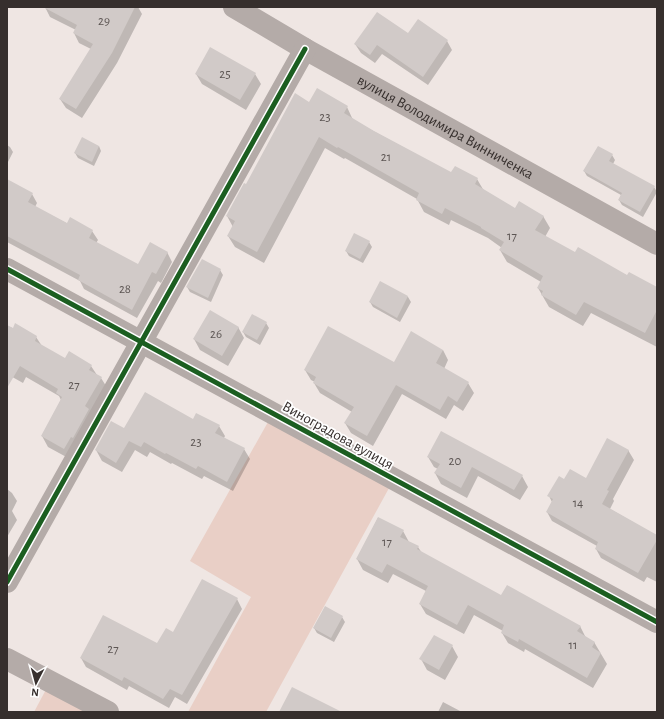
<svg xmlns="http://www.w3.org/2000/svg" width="664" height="719" viewBox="0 0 664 719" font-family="'Alegreya Sans',sans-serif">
<rect width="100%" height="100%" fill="#efe6e3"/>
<!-- green -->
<path fill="#e9cfc6" d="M273 413 394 479 266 712H188L251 597 190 561Z
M50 682 108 712H34Z"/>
<!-- shadow -->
<path fill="#0003" d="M45 7H138L142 14 117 63 82 118 66 108 60 99 91 49 79 43 74 33 76 30 50 17Z
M418 21 447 41 452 50 428 85 382 54 375 63 361 53 355 44 409 34Z
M196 74H255L261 84 246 110 202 84Z
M310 103 347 107 353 120 452 174 477 179 484 191 515 209 543 216 550 228 545 237 576 254 657 288V347L591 313 583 326 549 307 538 288 541 282 507 262 500 250 502 248 488 238 451 220 449 225 424 212 417 199 345 158 344 159 325 148 264 263 235 247 228 236 233 227 227 216 247 185Z
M7 145 10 147 13 152 7 164Z
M99 146 101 151 94 166 78 158 75 153Z
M598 147 612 155 615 160 613 164 654 187 657 192 643 217 622 205 619 200 621 195 587 176 584 171Z
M7 180 32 194 37 203 35 207 68 224 92 231 98 240 96 243 138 266 167 252 172 262 161 283 158 281 137 318 84 289 80 281 7 242Z
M369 242 372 247 363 263 349 256 346 251Z
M220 270 223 275 211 302 190 292 187 287Z
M381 283 408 297 411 302 400 322 373 307 370 302Z
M266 323 269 328 260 345 246 337 243 332Z
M7 326 36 337 42 346 65 360 91 366 97 375 101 378 108 389 70 459 48 447 42 436 61 400 59 396 26 377 23 383 7 374Z
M238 327 244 338 228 366 200 350 194 339Z
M443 350 448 360 444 369 468 383 474 393 463 411 454 405 446 419 402 394 373 446 351 433 345 423 352 412 320 393 314 383 315 382 311 380 305 370 395 363Z
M193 421 219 426 225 436 224 438 244 449 250 459 233 491 204 476 202 479 172 463 171 464 150 452 147 457 135 450 122 472 102 461 96 450 124 430Z
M628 450 634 460 613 499 614 501 610 509 657 536V582L647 577 644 582 601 558 596 549 597 546 552 521 547 512 552 502 549 496 565 481 586 479Z
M428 457 522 476 528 487 520 500 478 476 467 498 441 484 435 473 438 469 434 467Z
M7 489 12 493 17 501 12 511 17 520 7 537Z
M378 518 403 531 409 542 418 547 422 553 502 597 580 626 586 638 594 642 607 664 593 688 525 649 524 652 508 643 502 633 503 631 474 615 464 634 426 614 420 604 426 591 393 574 388 583 363 570 357 559Z
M237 599 242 609 187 704 175 697 169 708 129 686 127 690 86 667 81 658 158 645 173 633Z
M342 617 345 622 334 642 317 633 314 628Z
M452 646 458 657 445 680 427 670 421 659Z
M443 702 462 712H438Z"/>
<!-- building -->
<path fill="#d1cac8" d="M43 7H135L112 53 76 109 59 99 93 44 73 33 77 25Z
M377 12 408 33 418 19 448 40 423 77 377 45 370 55 354 44Z
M210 47 256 73 240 100 195 74Z
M317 88 348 106 344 113 374 131 451 172 455 166 478 178 475 184 515 208 519 201 544 216 535 230 575 252 578 247 627 275 629 272 657 287V310L645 333 584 302 576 315 541 295 543 291 537 288 543 276 499 250 504 242 481 228V227L445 208 442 214 416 200 419 193 338 147 337 148 319 137 257 252 227 236 235 221 226 216 244 183 246 184 295 93 309 102Z
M82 137 99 146 92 162 74 153Z
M598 146 613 154 609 161 655 186 640 212 618 200 622 193 583 171Z
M7 179 33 193 28 202 67 223 70 217 93 230 89 238 138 264 150 242 168 252 156 274 152 272 132 310 78 280 80 275 7 236Z
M354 233 370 241 360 259 345 251Z
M202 259 221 269 208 298 186 287Z
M380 281 408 296 397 318 369 302Z
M210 310 239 327 222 356 193 339Z
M252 314 267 322 257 340 242 332Z
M15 323 37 336 35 341 65 358 69 351 92 365 89 370 102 377 85 406 89 409 73 438 71 437 64 449 41 436 62 397 56 393 58 389 20 366 7 388V325L13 328Z
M328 326 394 362 411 331 443 350 436 363 469 382 457 402 448 396 440 410 396 385 367 436 344 423 354 407 313 383 316 377 304 370Z
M145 392 193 419 196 413 220 425 215 433 245 448 227 482 198 466 196 469 166 453 165 454 144 442 141 447 129 441 116 463 95 450 111 421 124 428Z
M441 431 523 475 514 490 472 467 461 488 434 473 440 464 427 457Z
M607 438 629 450 607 490 609 491 602 504 657 535V540L638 573 595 549 598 542 546 512 553 499 547 496 559 476 564 479 570 469 586 478Z
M378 517 404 530 400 537 419 546 417 549 501 595 507 585 581 626 577 631 595 642 592 647 601 653 587 678 519 639 518 642 501 633 504 625 468 605 457 625 419 604 428 586 387 564 382 573 356 559Z
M202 579 238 598 182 695 170 689 163 699 124 677 122 681 80 658 103 615 157 643 166 628 173 632Z
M325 606 343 616 331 638 313 628Z
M434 635 453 645 439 670 419 659Z
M292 687 342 712H279Z"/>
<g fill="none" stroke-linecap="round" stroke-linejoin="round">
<!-- minor -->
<g stroke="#b4aba8" stroke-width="22">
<path id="s1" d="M234 7 305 49 657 244"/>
<path d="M7 269 657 622"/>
<path d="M7 582 305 49"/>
<path d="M7 659 108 712"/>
</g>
<!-- cycleway casing -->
<g stroke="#fff" stroke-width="8">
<path id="cycleway" d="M7 269 657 622
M7 582 305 49"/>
</g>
<!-- cycleway -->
<use href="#cycleway" stroke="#1b5e20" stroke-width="5"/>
</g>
<g text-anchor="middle" stroke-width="3.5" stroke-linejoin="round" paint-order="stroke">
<!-- number labels -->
<g font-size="13" fill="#5d5654">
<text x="104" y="25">29</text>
<text x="225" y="78">25</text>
<text x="325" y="121">23</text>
<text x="386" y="161">21</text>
<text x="512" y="240">17</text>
<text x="125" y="293">28</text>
<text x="216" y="338">26</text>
<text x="74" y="389">27</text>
<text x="196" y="446">23</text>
<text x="455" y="465">20</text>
<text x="578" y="507">14</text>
<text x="387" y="546">17</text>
<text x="573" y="649">11</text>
<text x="113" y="653">27</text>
</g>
<!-- street labels -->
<g font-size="15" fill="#362f2d" stroke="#fff">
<text dy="5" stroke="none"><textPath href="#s1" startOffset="243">вулиця Володимира Винниченка</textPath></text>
<text transform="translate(338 435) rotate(29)" y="5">Виноградова вулиця</text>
</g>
</g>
<!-- border -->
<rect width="664" height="719" fill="none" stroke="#362f2d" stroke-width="16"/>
<!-- north arrow -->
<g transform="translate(36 683) rotate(186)" stroke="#ffffff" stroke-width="3" paint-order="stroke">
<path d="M0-3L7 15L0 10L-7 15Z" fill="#362f2d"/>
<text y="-6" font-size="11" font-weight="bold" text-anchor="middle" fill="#362f2d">N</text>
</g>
</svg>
